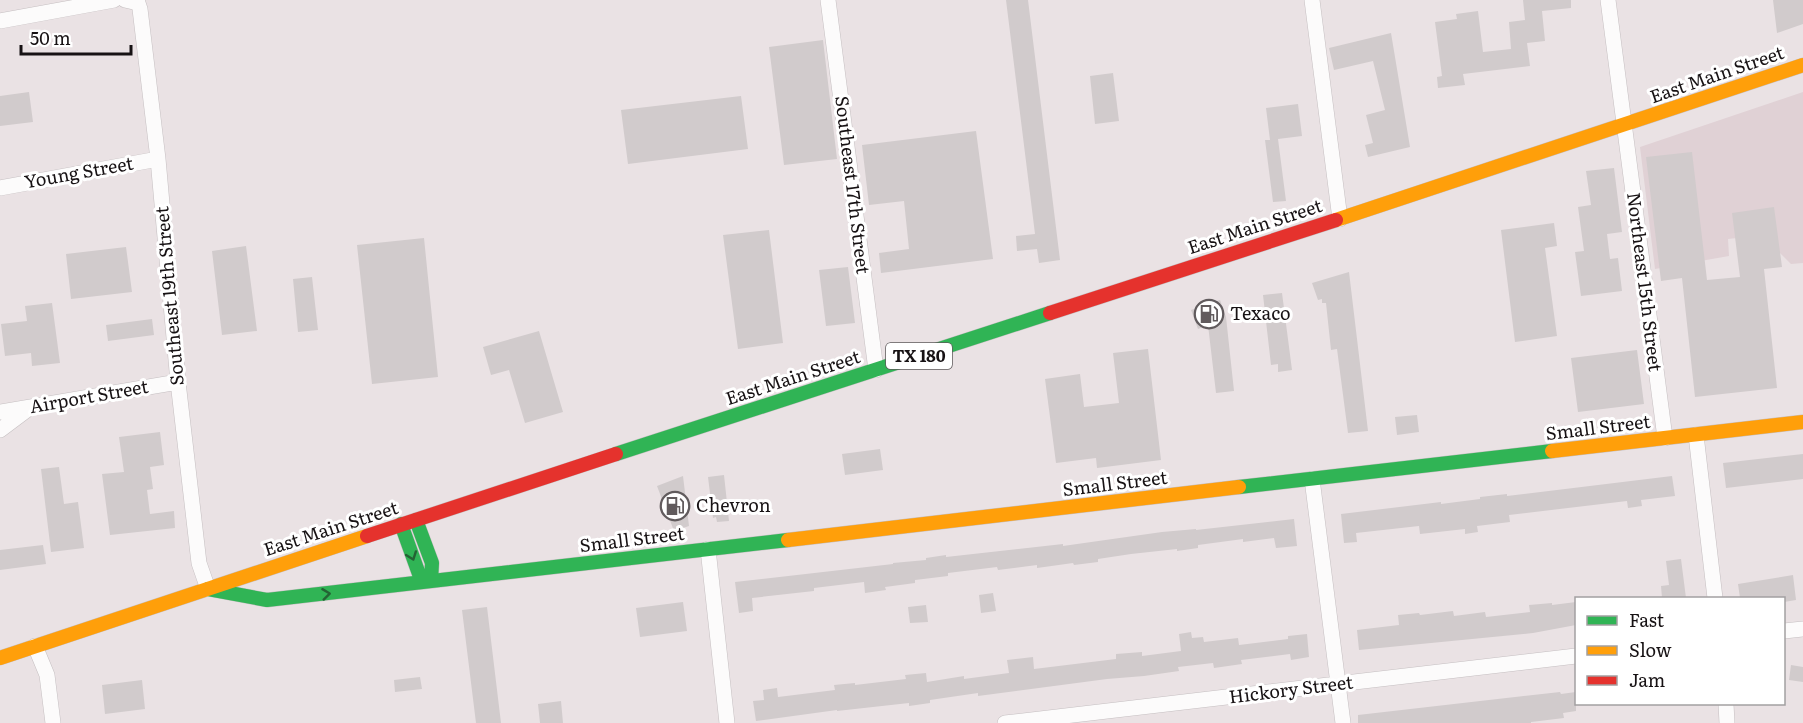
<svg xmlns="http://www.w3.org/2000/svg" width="1803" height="723" viewBox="0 0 1803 723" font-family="Literata,serif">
<rect width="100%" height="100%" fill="#eae2e4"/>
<!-- built -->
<path fill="#e0d1d5" d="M1803 92V263L1791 264 1776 249 1773 234 1728 239 1729 256 1655 269 1640 147Z"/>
<!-- building -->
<path fill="#d1cbcc" d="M1006 0H1028L1060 260 1039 263 1037 249 1017 251 1016 236 1035 234Z
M1523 0H1571V8L1542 11 1545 41 1527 43 1530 66 1463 74 1465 85 1438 88 1437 77 1442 76 1435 22 1457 19 1456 14 1478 11 1483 52 1511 49 1509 22 1525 20Z
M1773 0H1803V24L1777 33Z
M1391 33 1410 147 1368 157 1365 145 1373 143 1366 115 1385 110 1373 61 1334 70 1329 48Z
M823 40 837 159 784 165 769 47Z
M1113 73 1119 121 1095 124 1090 76Z
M29 92 33 122 0 126V96Z
M741 96 748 149 628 164 621 110Z
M1298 104 1302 136 1278 139 1286 201 1273 202 1265 140H1270L1266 108Z
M976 131 993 259 881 273 879 253 909 249 904 201 869 205 862 145Z
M1692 152 1707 280 1740 277 1732 213 1774 207 1782 267 1764 269 1777 388 1695 397 1682 278 1661 281 1646 157Z
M1614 168 1622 232 1607 234 1610 259 1618 258 1622 291 1581 296 1575 252 1584 251 1578 207 1591 205 1586 171Z
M1554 223 1557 246 1545 248 1557 336 1515 342 1501 230Z
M769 230 783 343 738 349 723 235Z
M424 238 438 377 372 384 357 245Z
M246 246 257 331 222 335 212 251Z
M126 247 132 292 71 299 66 254Z
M848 267 855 323 826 326 819 270Z
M1349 272 1368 431 1348 433 1337 349 1331 350 1326 303H1322V299L1318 300 1312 283Z
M312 277 318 330 298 332 293 279Z
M1282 293 1292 370 1278 372V364L1271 365 1263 295Z
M1220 300 1226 317 1234 391 1216 393 1208 325 1198 329 1191 310Z
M52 303 60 363 32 366 31 353 5 356 1 324 27 321 25 306Z
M152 319 154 335 108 341 106 325Z
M539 331 563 412 525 423 509 370 491 375 483 347Z
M1148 349 1161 460 1097 468 1096 458 1056 463 1045 379 1080 374 1084 407 1119 403 1113 353Z
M1637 350 1644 404 1578 412 1571 358Z
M1417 415 1419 432 1397 435 1395 417Z
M160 432 164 465 150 467 153 489 147 490 150 514 174 511 175 528 110 535 102 474 124 472 119 437Z
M880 449 883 470 845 475 842 454Z
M1803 454V479L1726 488 1723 463Z
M59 467 64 504 78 502 84 548 51 552 41 469Z
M724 475 729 521 717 522 716 517 713 518 708 477Z
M683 476 689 526 674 531 657 486Z
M1672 476 1675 496 1641 500 1642 506 1628 508 1627 501 1509 515 1510 522 1477 526 1478 532 1465 534V529L1420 534 1419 526 1356 533 1357 542 1344 543 1341 514 1441 502V504L1480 499V497L1507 494V496Z
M1294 519 1297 546 1276 548 1274 538 1243 542V539L1198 545V548L1177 551V549L1131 554 1098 559V562L1074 565 1073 563 1037 568V565L998 570 997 567 948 573V576L915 580V583L885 587 886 590 865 593 864 582 814 588V591L752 598 753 611 739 613 735 582 893 564V563L926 560V558L946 555V557L1063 544V546L1162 532 1196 529V530Z
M43 545 46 564 0 570V550Z
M1681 559 1686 598H1662L1661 586 1669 585 1666 561Z
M1793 575 1796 600 1784 602V598H1740L1738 584Z
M993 593 996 611 981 613 979 595Z
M683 602 687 631 640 637 636 608Z
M1576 602V625L1533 633 1359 650 1357 630 1399 625 1398 615 1419 613 1420 615 1453 611 1454 616 1485 612 1486 617 1530 612 1529 605 1552 603V605Z
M926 605 928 622 910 623 908 607Z
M487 607 501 723H476L462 610Z
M1191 632 1192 638 1203 637 1204 642 1238 638 1239 645 1288 639V636L1307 634 1309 657 1291 660 1290 654 1241 660 1242 664 1214 668 1213 663 1178 667 1179 671 1144 676 1107 679 978 696V693L930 700V703L909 706V703L837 711V710L756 721 753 701 764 700 763 690 777 688 778 697 835 690 834 685 855 683V685L906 679 905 675 926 673 927 682 964 676V679L1009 673 1007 660 1033 657 1034 669 1116 659V654L1142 652V656L1181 651 1179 634Z
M1791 665 1803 667V682L1789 680Z
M420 677 422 689 395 692 394 680Z
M142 680 145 709 105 714 102 685Z
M1560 692 1561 694 1576 692V711L1563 713 1564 718 1531 722V723H1358V715Z
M561 701 563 723H540L538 704Z"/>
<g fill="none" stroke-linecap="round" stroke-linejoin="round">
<!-- street casing -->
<g stroke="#c5bfc1" stroke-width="16">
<path id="street" d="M125 0 138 3 140 9 158 159 178 382 199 563 208 589
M828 0 876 370
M1312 0 1340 219
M1608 0 1665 438
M0 21 114 0
M0 188 158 159
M0 412 178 382
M0 430 28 409
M1696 435 1715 598
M1312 479 1343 723
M708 549 727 723
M1784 631 1803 629
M35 646 47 675 53 723
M1726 704 1727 723
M1005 723 1576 656"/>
</g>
<!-- fast casing -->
<g stroke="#c5bfc1" stroke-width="15">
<path id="fast" d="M616 454 1050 313
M1239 487 1552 451
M416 520 432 563 431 581
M401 524 419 574 431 581
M208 589 267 600 788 540"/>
</g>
<!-- slow casing -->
<g stroke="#c5bfc1" stroke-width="15">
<path id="slow" d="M1336 220 1803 65
M1552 451 1803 422
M788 540 1239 487
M0 658 367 536"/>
</g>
<!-- jam casing -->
<g stroke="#c5bfc1" stroke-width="15">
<path id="jam" d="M1050 313 1336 220
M367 536 616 454"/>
</g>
<!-- street -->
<use href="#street" stroke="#fcfbfb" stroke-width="15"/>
<!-- fast -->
<use href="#fast" stroke="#30b455" stroke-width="14"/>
<!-- slow -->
<use href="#slow" stroke="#ff9f0a" stroke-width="14"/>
<!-- jam -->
<use href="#jam" stroke="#e5322d" stroke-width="14"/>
</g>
<!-- one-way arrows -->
<defs><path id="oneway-chevron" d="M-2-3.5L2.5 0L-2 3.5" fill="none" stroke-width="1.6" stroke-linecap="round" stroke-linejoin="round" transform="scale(1.5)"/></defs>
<g stroke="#246334">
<use href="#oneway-chevron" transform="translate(412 556) rotate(70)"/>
<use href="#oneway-chevron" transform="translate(326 594) rotate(-7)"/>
</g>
<!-- icons -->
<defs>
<g id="fuel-ring" transform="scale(1.5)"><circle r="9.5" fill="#fff" stroke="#615b5d" stroke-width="1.5"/><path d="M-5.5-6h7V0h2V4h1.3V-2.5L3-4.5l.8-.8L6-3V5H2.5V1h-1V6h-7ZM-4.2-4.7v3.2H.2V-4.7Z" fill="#615b5d"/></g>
</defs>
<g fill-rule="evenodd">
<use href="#fuel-ring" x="1209" y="314"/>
<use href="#fuel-ring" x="675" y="506"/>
</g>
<g text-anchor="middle" stroke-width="6" stroke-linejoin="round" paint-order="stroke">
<!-- shield labels -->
<rect fill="#fff" stroke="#5d595a" stroke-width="1.5" x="886" y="343" width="66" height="26" rx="4.5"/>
<g font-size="16" font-weight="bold" fill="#171214">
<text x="919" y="362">TX 180</text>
</g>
<!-- street labels -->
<g font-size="18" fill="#171214" stroke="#fff">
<text transform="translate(1717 75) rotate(-19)" y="6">East Main Street</text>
<text transform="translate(79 173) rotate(-10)" y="6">Young Street</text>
<text transform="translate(852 185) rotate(83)" y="6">Southeast 17th Street</text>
<text transform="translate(1255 227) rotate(-18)" y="6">East Main Street</text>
<text transform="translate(1644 282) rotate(83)" y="6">Northeast 15th Street</text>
<text transform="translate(170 296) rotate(-95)" y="6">Southeast 19th Street</text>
<text transform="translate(793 378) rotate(-18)" y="6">East Main Street</text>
<text transform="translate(89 397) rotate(-10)" y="6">Airport Street</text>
<text transform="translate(1598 428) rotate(-7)" y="6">Small Street</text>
<text transform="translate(1115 484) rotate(-7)" y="6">Small Street</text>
<text transform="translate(331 529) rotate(-18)" y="6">East Main Street</text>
<text transform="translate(632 540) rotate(-7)" y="6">Small Street</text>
<text transform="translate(1291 690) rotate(-7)" y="6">Hickory Street</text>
</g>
<!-- poi labels -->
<g font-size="18" fill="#171214" stroke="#fff" text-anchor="start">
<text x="1230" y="320">Texaco</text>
<text x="696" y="512">Chevron</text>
</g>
</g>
<!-- legend -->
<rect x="1575" y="597" width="210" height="108" fill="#ffffff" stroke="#a2a0a1" stroke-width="1.5"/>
<rect x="1587" y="616" width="30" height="9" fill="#30b455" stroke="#a2a0a1" stroke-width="1.5"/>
<text x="1629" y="627" font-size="18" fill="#171214">Fast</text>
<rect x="1587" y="646" width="30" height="9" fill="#ff9f0a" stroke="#a2a0a1" stroke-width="1.5"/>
<text x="1629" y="657" font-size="18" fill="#171214">Slow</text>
<rect x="1587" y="676" width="30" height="9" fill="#e5322d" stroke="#a2a0a1" stroke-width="1.5"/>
<text x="1629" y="687" font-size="18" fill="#171214">Jam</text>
<!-- scale -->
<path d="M21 45v9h110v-9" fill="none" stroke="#171214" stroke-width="3"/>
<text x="30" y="45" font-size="18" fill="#171214" stroke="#ffffff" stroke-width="4.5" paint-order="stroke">50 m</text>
</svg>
